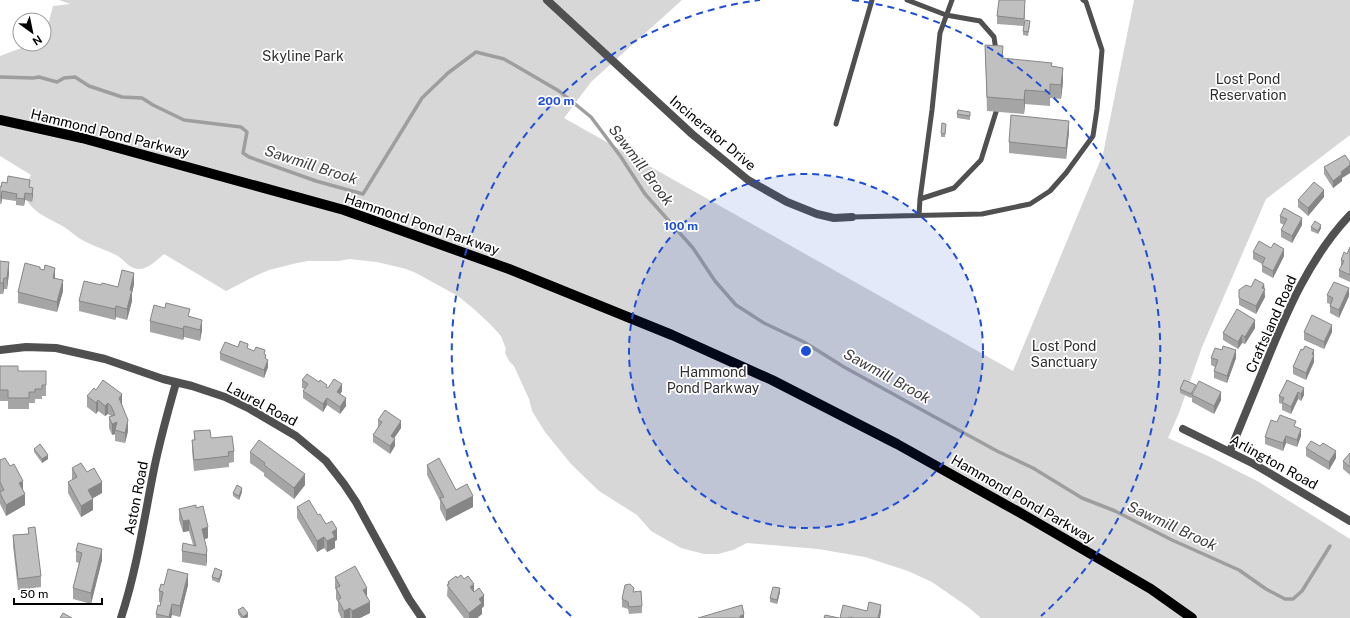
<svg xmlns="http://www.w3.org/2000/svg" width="1350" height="618" viewBox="0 0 1350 618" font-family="'Public Sans',sans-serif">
<rect width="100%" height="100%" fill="#fff"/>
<!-- green -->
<path fill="#d7d7d7" d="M59 0H682L591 82 564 118 1013 371 1103 154 1134 0H1350V135L1266 199 1202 347 1179 413 1168 438 1208 456 1259 482 1350 539V618H981L968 607 932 582 908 571 865 557 818 549 747 543 733 550 718 554H704L681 548 651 531 637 515 599 491 571 464 545 432 532 411 529 399 514 366 509 361 505 353 506 349 501 336 491 325 475 310 458 296 416 273 406 269 377 262 349 259 339 261H308L297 263 269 270 255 276 226 291 164 254C157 260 147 270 138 269 130 269 124 260 118 256 107 250 95 247 84 241 78 238 73 233 67 229 54 220 35 215 27 200 23 192 26 183 31 175L0 156V56L24 47 25 44H44V27L48 25 53 6 70 4Z"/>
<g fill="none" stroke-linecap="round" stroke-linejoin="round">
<!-- stream -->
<path stroke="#9e9e9e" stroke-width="3.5" d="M0 77 33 78 39 77 57 82 64 78 75 77 89 86 122 97 142 98 153 105 184 120 241 127 247 132 243 153 249 157 316 181 363 194 422 98 448 73 476 52 504 59 559 91 591 117 621 157 645 194 693 248 715 281 736 305 764 323 804 342 844 367 933 416 997 451 1033 468 1082 498 1115 511 1172 540 1239 570 1266 589 1285 599H1293L1302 591 1330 546"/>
<!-- primary casing -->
<g stroke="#dbdbdb" stroke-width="12">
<path id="primary" d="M0 120 82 138 344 210 509 269 672 335 772 380 897 444 1024 515 1151 589 1192 618"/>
</g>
<!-- lane -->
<path stroke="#505050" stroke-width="5" d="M907 0 946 15 980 21 994 37 996 51
M836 124 872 0
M920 199 954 188 981 160 996 112
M919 215 920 199 932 110 940 33 952 0
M852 217 982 214 1030 204 1050 191 1066 173 1093 136 1097 109 1102 50 1086 2 1083 0"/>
<!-- street -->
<path stroke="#505050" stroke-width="8" d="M547 0 692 134 748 180 787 202 817 214 834 218 852 217
M0 350 26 347 56 348 105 359 163 379 192 386 225 397 250 409 296 436 326 461 344 484 356 502 409 599 422 618
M1183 429 1254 464 1350 521
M1230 451C1242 422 1254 393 1266 363 1287 311 1310 257 1350 215
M121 618C137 569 144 519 154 469 160 440 168 411 176 383"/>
<!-- primary -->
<use href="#primary" stroke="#000" stroke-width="10"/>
</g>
<!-- wall -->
<path fill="#a5a5a5" d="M1025 7 1024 26 997 24V16Z
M1030 25 1028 36 1023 35V31Z
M985 45 1003 58 1052 66 1063 82 1061 99 1050 98V106L1025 104 1024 114 987 111Z
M957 114 970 116V120L957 118Z
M946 127 945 137H941V133Z
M1069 132 1066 159 1009 153V142Z
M1350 162V173L1342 178V181L1333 188 1324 174V167Z
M0 186 30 187 33 195 32 202 25 200 24 206 16 205V201L2 199 1 204H0Z
M1324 197 1308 216 1298 207V200Z
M1280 216 1302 225 1292 243 1281 237V230L1284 225 1280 223Z
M1311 227 1321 228 1318 234 1311 231Z
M1350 247V282L1339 277V270L1341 267V260L1347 254Z
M1253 252 1284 256 1273 278 1262 272V264L1253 259Z
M0 261 9 273 7 289H4L3 294H0Z
M40 269 55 279 63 291 57 312 18 303V292Z
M134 284 132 293V301L127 320 116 317 115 320 79 311V301L101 285 118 287Z
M1264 284 1265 297 1256 314 1239 305V290Z
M1327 295 1349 296 1339 318 1330 313V304L1327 303Z
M190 316 202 330 200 341 184 337 183 340 150 332V321Z
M1255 328 1245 344 1242 343 1238 349 1223 340V333Z
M1304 332H1332L1324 349 1304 340Z
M238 347 248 349 265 355 268 367 264 378 220 360V353Z
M1303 350H1314V362L1306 380 1293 374V367Z
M1211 358H1236L1227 383 1214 378V371L1215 367 1211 365Z
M0 366 18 371H46V396H42V399H35V403H29V409H8V401H0Z
M302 380 328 388 342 391 340 394 346 406 340 414 327 405 323 412 303 398V391L305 389 302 388Z
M1287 380 1304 395 1301 401 1298 399 1291 414 1282 410V404L1279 403V396Z
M1180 389 1221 400 1214 414 1192 402V397L1191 398 1180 393Z
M87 396 122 404 128 431 125 443 115 441V434L112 435 109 428V417L111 416 108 414 105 416 98 411 96 414 87 407Z
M378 420 401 428 394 438 395 446 390 454 373 442V435L378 427Z
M1296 427 1301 436 1297 447 1286 443 1283 451 1265 444V437Z
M194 431 211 438 234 451V462L229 463V467L194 471 192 451V440H194Z
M1320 446 1336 458 1329 470 1306 456V448Z
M34 449 48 459 42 463 34 452Z
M250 452 305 485 294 499 264 476V473L250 463Z
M1350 453V475L1343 469V461Z
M0 460 10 466 23 490 25 505 6 516 0 504Z
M427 465 456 490 473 507 446 521 440 509V501L427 475Z
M72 468 87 472 102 493 93 498V510L81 517 68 493V482L72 480Z
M242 492 239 500 233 496V493Z
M297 507 318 515 326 524 337 540 335 541V548L327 552 324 548 317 552 297 518Z
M179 509 208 538 204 539 207 561 206 566 182 562V551L193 545 189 531 183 532 179 520Z
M28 528 41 576V587L18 590 13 546V535L28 534Z
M102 549V560L91 604 73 599V588L79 563 76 562V551Z
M222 574 219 583 212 580V577Z
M335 577 367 596 370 613 360 618H341L338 611V602L336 599V590L335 588Z
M457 578 474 591 484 606 482 608V614L477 618H464L447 596 448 582Z
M164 585H188L180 617 172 615 171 618H156V614L160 606 161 602H159V591Z
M634 592 642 606V613L629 614 628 609 622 607V599Z
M780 592 777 604 770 602V598Z
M238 610 248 617 246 618H241L238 614Z"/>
<!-- shaded-wall -->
<path fill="#868686" d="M1025 0V7L1024 26V19Z
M1063 68V82L1061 99V85Z
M1025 90V104L1024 114V100Z
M1069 121V132L1066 159V148Z
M1350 165V173L1342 178V181L1333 188V181L1341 172Z
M33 188V195L32 202V194Z
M1324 190V197L1308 216V208Z
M2 191V199L1 204V197Z
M25 193V200L24 206V199Z
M1302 218V225L1292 243V236Z
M1321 225V228L1318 234V231Z
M1284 249V256L1273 278V271Z
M9 262V273L7 289V278Z
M55 268V279L53 278Z
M134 273V284L132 293V301L127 320V309L130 290Z
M4 278V289L3 294V283Z
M63 280V291L57 312V302Z
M1264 284 1265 297 1256 314V306L1262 288Z
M1349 288V296L1339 318V310Z
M116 306V317L115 320V309Z
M202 320V330L200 341V330Z
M1255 320V328L1245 344V337Z
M1332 325V332L1324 349V342Z
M184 326V337L183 340V329Z
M1242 335V343L1238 349V342Z
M1236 350V358L1227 383V376Z
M1314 350V362L1306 380V373Z
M268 360V367L264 378V370Z
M342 384V391L337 399V392Z
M1304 388V395L1301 401V394Z
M1221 392V400L1214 414V406Z
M1298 392V399L1291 414V407Z
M122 394V404L119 409V398Z
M327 398V405L323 412V404Z
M346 398V406L340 414V407Z
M98 400V411L96 414V403Z
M108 403V414L105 416V406Z
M128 420V431L125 443V433Z
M401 421V428L391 443V436Z
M117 422 115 430V434L112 435V424Z
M1301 429V436L1297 447V440Z
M1286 436V443L1283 451V443Z
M395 439V446L390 454V446Z
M1336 451V458L1329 470V462Z
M48 455V459L42 463V459Z
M305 474V485L294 499V488Z
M23 481V492L19 483Z
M102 482V493L88 501V490Z
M242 488V492L239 500V496Z
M25 494V505L6 516V505Z
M473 496V507L446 521V510Z
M93 499V510L81 517V506Z
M189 520V531L183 532V521Z
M208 527V538L202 540V529Z
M337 529V540L335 541V548L327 552V541L332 532Z
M324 537V548L317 552V541Z
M102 549V560L91 604V593Z
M207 550V561L206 566V555Z
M222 571V574L219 583V579Z
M188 574V585L180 617V606Z
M474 584V595L470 587Z
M367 588V599L363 590Z
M780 588V592L777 604V600Z
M484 595V606L482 608V614L477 618H469V613L479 599Z
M370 602V613L360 618H352V611Z
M172 604V615L171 618H169Z
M881 605V612L880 618H878Z
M350 608V618H344V611Z
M248 613V617L246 618H243V617Z
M744 614V618H740V616Z"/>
<!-- building -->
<path fill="#c0c0c0" stroke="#868686" d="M999 0H1025L1024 19 997 16Z
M1025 20 1030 21 1028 32 1023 31Z
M985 45 1003 46 1002 58 1052 63 1051 66 1063 68 1061 85 1050 84V92L1025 90 1024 100 987 97Z
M958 110 970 112V116L957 114Z
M1011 115 1069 121 1066 148 1009 142Z
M942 123 946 124 945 134 941 133Z
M1345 155 1350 162V165L1341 172 1342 174 1333 181 1324 167Z
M8 176 30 180 29 187 33 188 32 194 25 193 24 199 16 198 17 194 2 191 1 197H0V186L1 187 2 182 7 183Z
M1314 182 1324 190 1308 208 1298 200Z
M1284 208 1302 218 1292 236 1281 230 1287 219 1280 216Z
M1315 221 1321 225 1318 231 1311 227Z
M1259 241 1271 248 1274 243 1284 249 1273 271 1262 265 1265 258 1253 252Z
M1350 247V275L1339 270 1344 261 1341 260 1344 252 1347 254Z
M0 261 9 262 7 278H4L3 283H0Z
M25 263 40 267V269L44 270 45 265 55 268 53 278 63 280 57 302 18 292Z
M122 270 134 273 130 290H132L127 309 116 306 115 309 79 301 84 281 101 285 102 283 118 287Z
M1255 279 1264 284 1262 288 1265 289 1256 306 1239 298V290L1246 285 1251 287Z
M1334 282 1349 288 1339 310 1330 306 1333 298 1327 295Z
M166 303 190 309 188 316 202 320 200 330 184 326 183 329 150 321 154 305 165 308Z
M1237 309 1255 320 1245 337 1242 335 1238 342 1223 333Z
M1312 315 1332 325 1324 342 1304 332Z
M240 341 248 344 247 348 254 351 256 347 265 350 264 354 266 355 265 358 268 360 264 370 220 353 225 342 238 347Z
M1223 346 1236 350 1227 376 1214 371 1218 360 1211 358 1215 348 1222 350Z
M1305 346 1314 350 1312 354 1314 355 1306 373 1293 367 1301 349 1303 350Z
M0 366H18V371H46V385H42V389H35V392H29V398H8V390H0Z
M307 374 319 382 320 380 327 385 326 387 328 388 334 379 342 384 337 392 346 398 340 407 327 398 323 404 303 391 308 384 302 380Z
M103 380 122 394 119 398 128 420 125 433 115 430 117 422 112 424 109 417 115 415 111 406 108 403 105 406 98 400 96 403 87 396 94 388 96 390Z
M1184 380 1196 385 1191 394 1180 389Z
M1287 380 1304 388 1301 394 1298 392 1291 407 1282 402 1284 398 1279 396Z
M1199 381 1221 392 1214 406 1192 395Z
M385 410 401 421 391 436 395 439 390 446 373 435 382 422 378 420Z
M1280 415 1296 421 1294 426 1301 429 1297 440 1286 436 1283 443 1265 437 1271 420 1277 422Z
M210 430 211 438 232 436 234 451 228 452 229 456 194 460 192 440H195L194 431Z
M259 440 305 474 294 488 264 465 265 463 250 452Z
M1311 441 1320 446 1323 443 1336 451 1329 462 1306 448Z
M40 444 48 455 42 459 34 449Z
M1350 453V467L1343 461Z
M5 458 10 466 14 464 23 481 19 483 25 494 6 505 0 493V492L4 490 0 482V460Z
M439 458 456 490 467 484 473 496 446 510 440 498 444 497 427 465Z
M81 463 87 472 94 468 102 482 88 490 93 499 81 506 68 482 77 477 72 468Z
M237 485 242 488 239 496 233 493Z
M309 500 318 515 320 514 326 524 332 521 337 529 332 532 335 537 327 541 324 537 317 541 297 507Z
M196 505V508L203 506 208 527 202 529 207 550 206 555 182 551 183 543 196 546 189 520 183 521 179 509Z
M35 527 41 576 18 579 13 535 29 534 28 528Z
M78 543 102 549 91 593 73 588 82 553 76 551Z
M355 566 367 588 363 590 370 602 352 611 350 608 344 611 338 600 341 598 336 588 340 586 335 577Z
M215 568 222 571 219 579 212 577Z
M168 569 188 574 180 606 172 604 169 617 156 614 158 605 160 606 163 592 159 591 161 584 164 585Z
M461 575 464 579 468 576 474 584 470 587 474 592 479 588 484 595 479 599 482 603 469 613 447 585 449 584 448 582 456 576 457 578Z
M630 584 634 588 633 592 641 591 642 606 629 607 628 602 622 599 625 585Z
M773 587 780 588 777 600 770 598Z
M869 602 881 605 878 618H854L849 617V618H840L843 605 867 611Z
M742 605 744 614 740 616V618H698Z
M243 607 248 613 243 617 238 610Z
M63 613 72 618H60Z
M825 615 839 618H824Z"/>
<!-- distance rings -->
<circle cx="806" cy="351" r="177" fill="#1d4ed8" fill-opacity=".12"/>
<g fill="none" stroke="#1d4ed8" stroke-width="2" stroke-dasharray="7 5">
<circle cx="806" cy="351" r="177"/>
<path d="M571 616A354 354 0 0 1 760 0M852 0A354 354 0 0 1 1041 616"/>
</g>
<g text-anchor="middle" stroke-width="3.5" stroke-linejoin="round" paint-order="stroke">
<!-- park labels -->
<g font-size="14" fill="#2e2e2e" stroke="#fff">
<text x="303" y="61">Skyline Park</text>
<text x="1248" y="84">Lost Pond<tspan x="1248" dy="16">Reservation</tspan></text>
<text x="1064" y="351">Lost Pond<tspan x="1064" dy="16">Sanctuary</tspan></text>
<text x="713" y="377">Hammond<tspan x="713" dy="16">Pond Parkway</tspan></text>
</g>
<!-- street labels -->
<g font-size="14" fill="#000" stroke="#fff">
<text transform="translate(110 133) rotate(14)" y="5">Hammond Pond Parkway</text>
<text transform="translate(713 133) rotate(40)" y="5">Incinerator Drive</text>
<text transform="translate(422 224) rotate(19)" y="5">Hammond Pond Parkway</text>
<text transform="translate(1271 324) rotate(-66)" y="5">Craftsland Road</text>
<text transform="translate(262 404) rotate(28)" y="5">Laurel Road</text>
<text transform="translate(1274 462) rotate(29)" y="5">Arlington Road</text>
<text transform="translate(136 498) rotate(-79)" y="5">Aston Road</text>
<text transform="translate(1023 499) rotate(30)" y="5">Hammond Pond Parkway</text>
</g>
<!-- water labels -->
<g font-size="15" font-style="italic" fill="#3f3f3f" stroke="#fff">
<text transform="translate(311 165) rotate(18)" y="5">Sawmill Brook</text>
<text transform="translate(641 165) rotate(53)" y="5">Sawmill Brook</text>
<text transform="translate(887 376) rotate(29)" y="5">Sawmill Brook</text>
<text transform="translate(1172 526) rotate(25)" y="5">Sawmill Brook</text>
</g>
</g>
<circle cx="806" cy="351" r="6" fill="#1d4ed8" stroke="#fff" stroke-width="2"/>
<g font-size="12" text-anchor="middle" font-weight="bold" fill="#1d4ed8" stroke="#fff" stroke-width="3.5" stroke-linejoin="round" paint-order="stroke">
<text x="556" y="105">200 m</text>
<text x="681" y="230">100 m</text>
</g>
<!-- north arrow -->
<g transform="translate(32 32) rotate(147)"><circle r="19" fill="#ffffff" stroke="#999999"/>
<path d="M0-3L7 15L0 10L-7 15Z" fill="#000000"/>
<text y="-6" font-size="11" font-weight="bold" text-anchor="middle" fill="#000000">N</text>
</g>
<!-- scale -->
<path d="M14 598v6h88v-6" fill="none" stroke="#000000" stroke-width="2"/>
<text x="20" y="598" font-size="12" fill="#000000" stroke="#ffffff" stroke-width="3" paint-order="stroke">50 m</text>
</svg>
